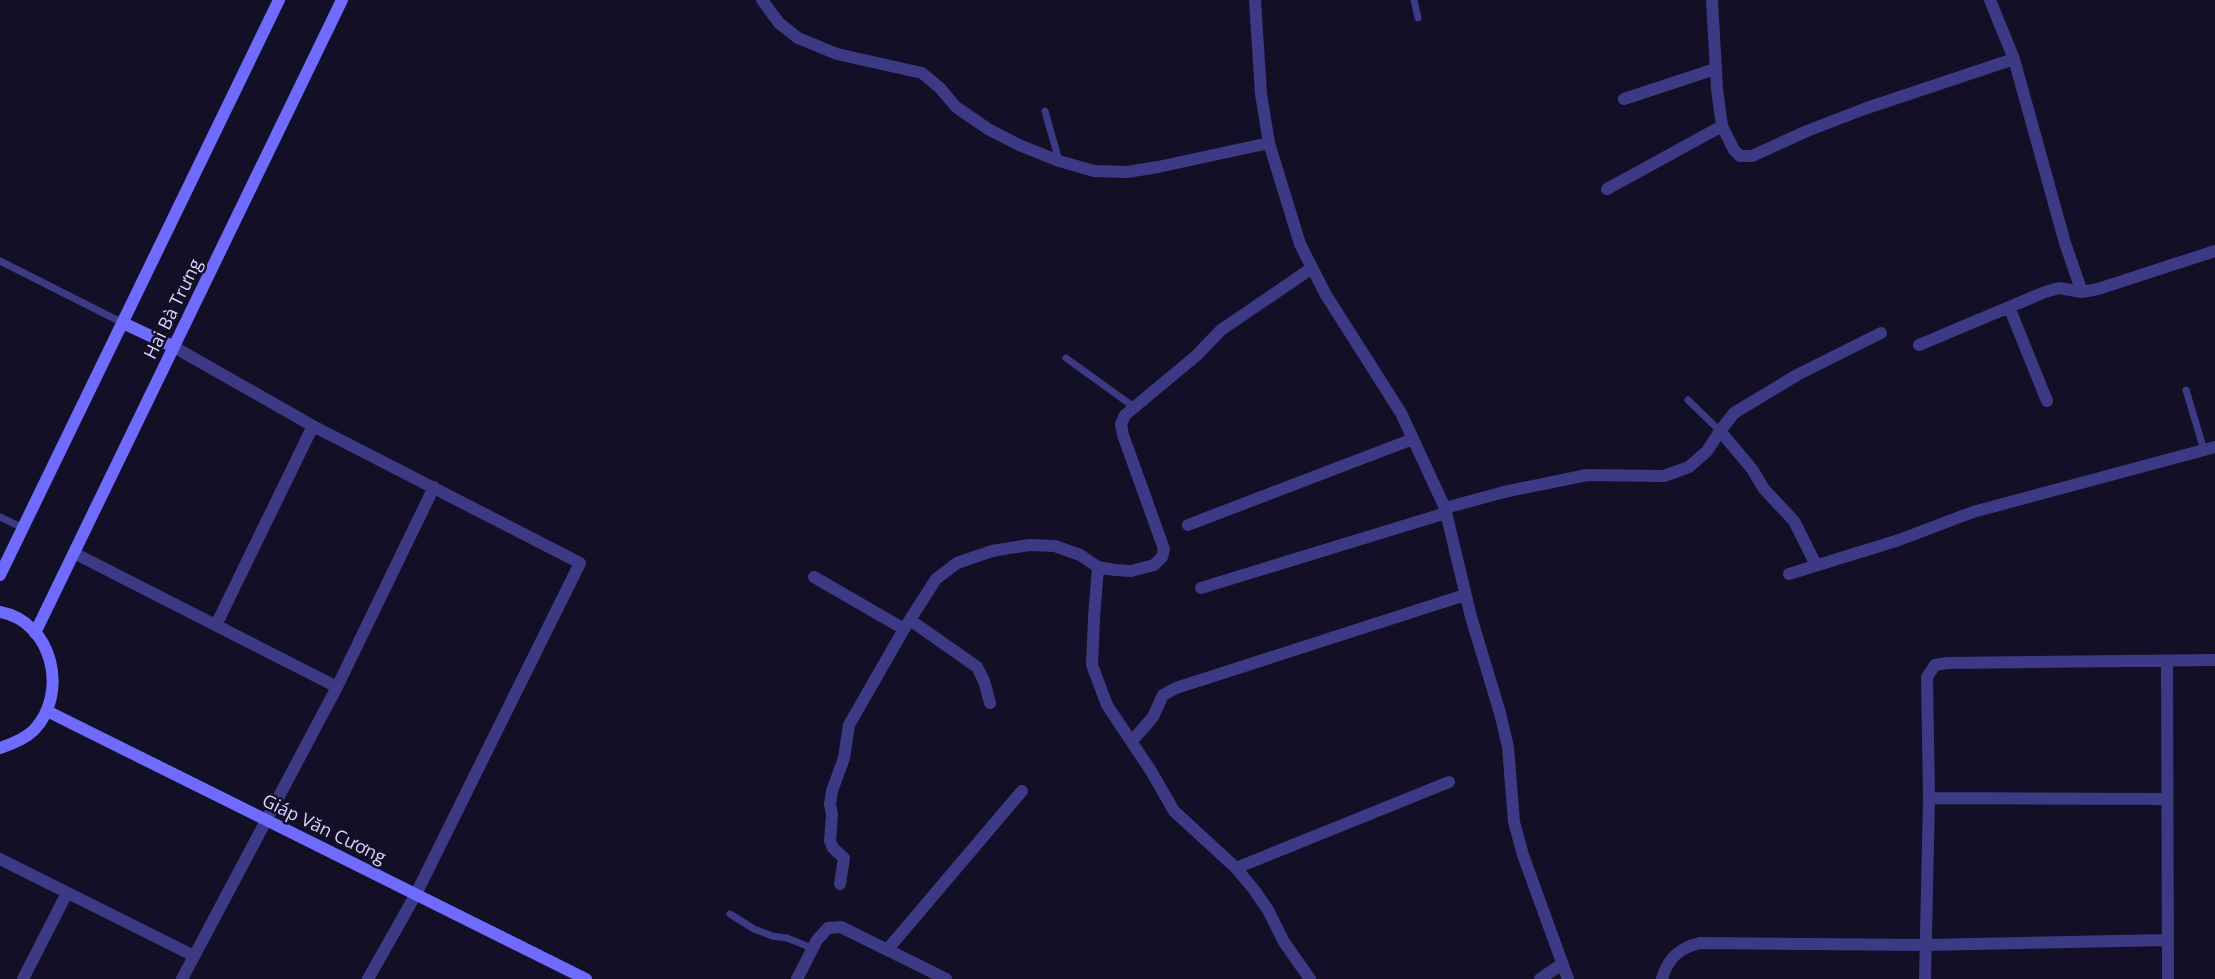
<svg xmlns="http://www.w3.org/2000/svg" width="2215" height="979" viewBox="0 0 2215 979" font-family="'Open Sans',sans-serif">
<rect width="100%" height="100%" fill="#130f26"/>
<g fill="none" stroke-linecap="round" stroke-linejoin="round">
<!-- lane -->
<path stroke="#3d3a85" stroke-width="7" d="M1414 0 1418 18
M1045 111 1059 161
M0 261 123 323
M1066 358 1134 407
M2186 390 2204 450
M1688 400 1720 431
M0 517 23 528
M730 914 754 929 772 936 787 938 812 948"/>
<!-- street -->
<path stroke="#3d3a85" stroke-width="12" d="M762 0 779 23 798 38 837 54 922 73 940 88 956 107 988 129 1019 145 1059 161 1094 171 1127 172 1158 167 1269 143
M1255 0 1261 94 1269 143 1300 244 1326 295 1401 413 1445 508 1471 617 1500 713 1508 747 1514 822 1523 855 1568 979
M1712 0 1717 89 1722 126 1734 150 1740 156H1752L1807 131 1864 109 2014 59
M1990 0 2014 59 2065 243 2082 292
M1624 99 1715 69
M1607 189 1722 126
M2009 307 2047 401
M1919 345 2045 292 2059 288 2082 292 2098 289 2215 251
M174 347 313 426 580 563 416 894 368 979
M1720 431 1752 469 1764 489 1794 521 1816 565
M1445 508 1504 492 1587 475 1664 476 1689 467 1707 451 1720 431 1734 413 1797 375 1881 333
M1188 525 1413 439
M74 553 337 687
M1098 567 1094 618 1092 665 1107 705 1151 771 1174 811 1236 868 1255 891 1268 910 1284 942 1310 979
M1789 574 1899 540 1973 512 2215 447
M814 577 904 629
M1201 588 1446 513
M910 620 977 667 984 681 990 703
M216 625 313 426
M2167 661 2168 979
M1132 741 1153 717 1163 695 1176 688 1465 595
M1929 798 2167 799
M0 859 194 956
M1236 868 1449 782
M840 884 844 858 833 848 830 841 832 814 830 804 832 791 844 758 849 725 904 629 936 579 957 563 992 551 1029 545 1055 546 1080 555 1098 567 1115 570 1131 571 1154 565 1162 557 1164 549 1123 435 1121 424 1125 415 1197 355 1221 330 1312 268
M887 950 1022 791
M23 979 67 893
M182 979 337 687 434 487
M797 979 817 940 828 928 841 927 946 979
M1540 979 1562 964
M1662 979C1668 958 1679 948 1700 943L1925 945 2167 940
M1925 979 1929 798 1927 677 1935 665 1947 663 2215 660"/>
<!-- secondary -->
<path stroke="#6f6bff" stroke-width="12" d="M123 323 174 347
M0 575 279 0
M0 612C53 622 69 693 34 730 25 739 12 744 0 748
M35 633 342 0
M47 711 586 979"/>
</g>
<g text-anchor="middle" stroke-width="5" stroke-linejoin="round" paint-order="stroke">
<!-- street labels -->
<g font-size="18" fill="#d9d4ff" stroke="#130f26">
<text transform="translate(173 309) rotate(-64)" y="6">Hai Bà Trưng</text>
<text transform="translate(324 829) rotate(26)" y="6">Giáp Văn Cương</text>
</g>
</g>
</svg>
